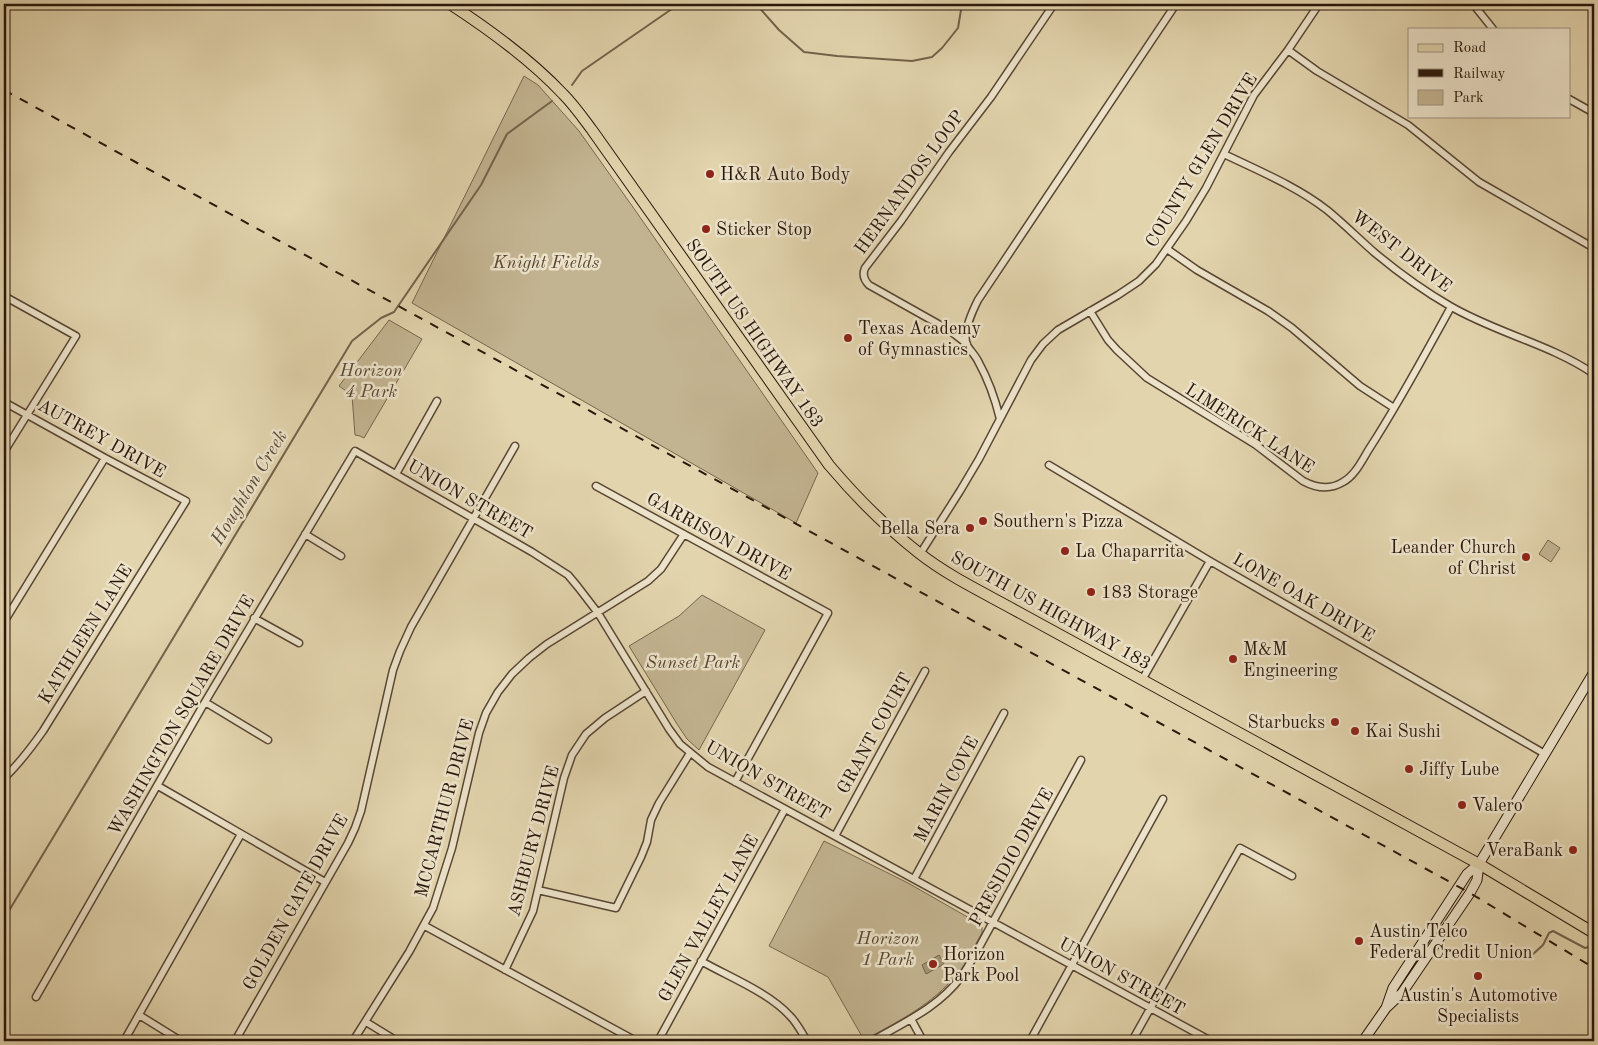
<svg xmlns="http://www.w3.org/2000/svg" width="1598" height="1045" viewBox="0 0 1598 1045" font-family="'Old Standard TT',serif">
<rect width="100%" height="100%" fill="#e2d4ad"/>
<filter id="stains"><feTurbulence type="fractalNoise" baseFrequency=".004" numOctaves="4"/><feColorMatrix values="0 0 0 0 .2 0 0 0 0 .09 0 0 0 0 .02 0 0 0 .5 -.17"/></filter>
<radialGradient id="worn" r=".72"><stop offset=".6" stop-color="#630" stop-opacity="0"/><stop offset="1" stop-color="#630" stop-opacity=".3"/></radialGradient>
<!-- green -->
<path fill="#c3b491" stroke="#76664e" d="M524 76 538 85 579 131 635 210 818 473 796 523 412 303Z
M389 320 422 339 364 438 360 436 355 435 352 395 339 386Z
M1548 540 1560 548 1551 562 1539 554Z
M702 595 765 630 699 750 687 739 677 724 629 646 679 616Z
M824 841 908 883 978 923 982 927V933C974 946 968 962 958 973 932 1005 899 1021 864 1040L828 977 769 946Z"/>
<!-- water -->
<path fill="#a39476" stroke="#73624b" d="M939 955 944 964 926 974 922 965Z"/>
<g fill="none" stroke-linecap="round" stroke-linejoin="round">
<!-- stream -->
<path stroke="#73624b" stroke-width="2" d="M716 4H718
M756 4 779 30 804 52 837 56 912 61 932 57 942 48 958 28 962 4
M572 85 582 71 679 4
M4 919 352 341 381 318 394 312 481 185 507 134 552 101
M1532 955 1543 945 1549 933 1553 931 1585 948 1592 946"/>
<!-- street casing -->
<g stroke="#584634" stroke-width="9">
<path id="street" d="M1473 4 1493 29
M1288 50 1317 71 1408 125 1479 182 1594 248
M1569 99 1594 113
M1224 154C1259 171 1296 186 1327 210 1344 224 1359 239 1375 253 1399 273 1424 291 1450 306 1496 333 1550 344 1594 374
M1167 249 1197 270 1268 311 1292 328 1360 386 1394 408
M4 296 76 336 4 452
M1090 311 1108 340 1117 350 1147 378 1256 445 1303 481C1316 488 1330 490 1343 482 1356 475 1363 458 1371 446 1400 401 1425 354 1451 307
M967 344 949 330 869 285C864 280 862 275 865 268L901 221 949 152 991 97 1054 4
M4 402 105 458 186 501 43 731C31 748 19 764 4 778
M1000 419C995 398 988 379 978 361 975 355 969 349 967 345 962 334 973 310 978 300L1176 4
M1049 465 1210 561 1545 754
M396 474 437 401
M596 486 828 613 735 782
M305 534 341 556
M920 554 960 491 979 459 1031 360 1043 344 1058 330 1118 295 1139 281 1156 264 1186 221 1206 188 1254 95 1288 50 1319 4
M254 618 299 643
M4 622 105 458
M1142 680 1210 561
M205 702 268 740
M158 786 325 882
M835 836 925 671
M914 879 1004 713
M538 890 616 908 641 857 647 842 651 820 659 803 690 753
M425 926 636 1041
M701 961C729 977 768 992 790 1016 797 1023 802 1033 807 1041
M505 970 533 911 564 778 572 755 586 734 605 718 646 691
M36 997 205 702 355 451 532 552 568 575 578 587 598 613 669 729 680 744 708 767 1211 1041
M139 1015 181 1041
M911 1019 923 1041
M366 1022 397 1041
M124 1041 241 834
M235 1041 348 843 355 828 361 811 393 670 400 651 411 627 515 446
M353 1041 409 952 433 908 452 848 479 733 486 713 498 692 512 674 529 658 547 644 648 581 661 569 684 534
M658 1041 785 809
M872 1041C903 1023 939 1007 961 977 967 969 971 961 976 953L1081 760
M1030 1041 1163 799
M1132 1041 1240 848 1292 876"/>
</g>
<!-- secondary casing -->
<g stroke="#2a170b" stroke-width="11">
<path id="secondary" d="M1386 1008 1393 988 1467 874 1479 864 1594 672
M1363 1041 1386 1008 1402 993 1470 893 1477 880 1479 864"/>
</g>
<!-- primary casing -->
<g stroke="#2a170b" stroke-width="12">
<path id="primary" d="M450 4C490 30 530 59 563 94 574 105 583 118 592 130L829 465C856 497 886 527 919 553 947 575 980 591 1011 608L1479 864 1594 933"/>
</g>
<!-- street -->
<use href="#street" stroke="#ece3ca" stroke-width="6"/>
<!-- secondary -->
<use href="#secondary" stroke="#ece3ca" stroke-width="9"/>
<!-- primary -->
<use href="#primary" stroke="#e2d4ad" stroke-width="10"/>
<!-- rail -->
<path stroke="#2a170b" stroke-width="2" stroke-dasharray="9 9" stroke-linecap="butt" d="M4 90 1470 893 1594 968"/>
</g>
<!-- markers -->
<g fill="#8f2418" stroke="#ece3ca" stroke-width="2">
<circle cx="710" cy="174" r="5"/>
<circle cx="706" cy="229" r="5"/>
<circle cx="848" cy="338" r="5"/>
<circle cx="983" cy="521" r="5"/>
<circle cx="970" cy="528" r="5"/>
<circle cx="1065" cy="551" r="5"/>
<circle cx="1526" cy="557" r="5"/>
<circle cx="1091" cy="592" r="5"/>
<circle cx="1233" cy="659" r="5"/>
<circle cx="1335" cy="722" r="5"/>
<circle cx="1355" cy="731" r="5"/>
<circle cx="1409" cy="769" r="5"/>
<circle cx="1462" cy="805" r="5"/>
<circle cx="1573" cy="850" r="5"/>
<circle cx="1359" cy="941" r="5"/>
<circle cx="933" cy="964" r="5"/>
<circle cx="1478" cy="976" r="5"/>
</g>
<g text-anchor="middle" stroke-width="5" stroke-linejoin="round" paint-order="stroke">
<!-- street labels -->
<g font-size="18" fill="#2a170b" stroke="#ece3ca">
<text transform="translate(1201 160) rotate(-59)" y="6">COUNTY GLEN DRIVE</text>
<text transform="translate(909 182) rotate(-54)" y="6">HERNANDOS LOOP</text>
<text transform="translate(1402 251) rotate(38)" y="6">WEST DRIVE</text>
<text transform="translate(755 333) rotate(55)" y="6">SOUTH US HIGHWAY 183</text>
<text transform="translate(1250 428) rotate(33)" y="6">LIMERICK LANE</text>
<text transform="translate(102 438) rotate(29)" y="6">AUTREY DRIVE</text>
<text transform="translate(470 499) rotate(30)" y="6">UNION STREET</text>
<text transform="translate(719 536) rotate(29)" y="6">GARRISON DRIVE</text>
<text transform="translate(1304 597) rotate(30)" y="6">LONE OAK DRIVE</text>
<text transform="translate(1051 610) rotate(29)" y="6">SOUTH US HIGHWAY 183</text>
<text transform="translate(85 634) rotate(-58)" y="6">KATHLEEN LANE</text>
<text transform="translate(181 715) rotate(-60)" y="6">WASHINGTON SQUARE DRIVE</text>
<text transform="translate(874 733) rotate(-61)" y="6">GRANT COURT</text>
<text transform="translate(768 780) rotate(30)" y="6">UNION STREET</text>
<text transform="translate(946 789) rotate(-62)" y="6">MARIN COVE</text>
<text transform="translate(444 808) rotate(-75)" y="6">MCCARTHUR DRIVE</text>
<text transform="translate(533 841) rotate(-75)" y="6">ASHBURY DRIVE</text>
<text transform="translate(1011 857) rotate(-61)" y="6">PRESIDIO DRIVE</text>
<text transform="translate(295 902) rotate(-61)" y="6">GOLDEN GATE DRIVE</text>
<text transform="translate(708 918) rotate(-61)" y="6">GLEN VALLEY LANE</text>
<text transform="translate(1122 976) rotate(29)" y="6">UNION STREET</text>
</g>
<!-- poi labels -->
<g font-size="18" fill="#2a170b" stroke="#ece3ca" text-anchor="start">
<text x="720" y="180">H&amp;R Auto Body</text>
<text x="716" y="235">Sticker Stop</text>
<text x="858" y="334">Texas Academy<tspan x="858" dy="21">of Gymnastics</tspan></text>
<text x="993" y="527">Southern's Pizza</text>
<text x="960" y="534" text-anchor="end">Bella Sera</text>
<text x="1516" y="553" text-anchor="end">Leander Church<tspan x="1516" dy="21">of Christ</tspan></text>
<text x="1075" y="557">La Chaparrita</text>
<text x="1101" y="598">183 Storage</text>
<text x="1243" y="655">M&amp;M<tspan x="1243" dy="21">Engineering</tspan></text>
<text x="1325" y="728" text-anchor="end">Starbucks</text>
<text x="1365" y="737">Kai Sushi</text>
<text x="1419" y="775">Jiffy Lube</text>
<text x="1472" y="811">Valero</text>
<text x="1563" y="856" text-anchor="end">VeraBank</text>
<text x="1369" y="937">Austin Telco<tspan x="1369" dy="21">Federal Credit Union</tspan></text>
<text x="943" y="960">Horizon<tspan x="943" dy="21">Park Pool</tspan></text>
<text x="1478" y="1001" text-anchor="middle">Austin's Automotive<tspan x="1478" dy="21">Specialists</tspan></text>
</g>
<!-- park labels -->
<g font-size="18" font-style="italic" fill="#584633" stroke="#ece3ca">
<text x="546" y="268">Knight Fields</text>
<text x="371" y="376">Horizon<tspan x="371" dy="21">4 Park</tspan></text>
<text x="693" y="668">Sunset Park</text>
<text x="888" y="944">Horizon<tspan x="888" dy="21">1 Park</tspan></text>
</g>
<!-- water labels -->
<g font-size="19" font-style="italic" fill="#5a4936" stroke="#ece3ca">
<text transform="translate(248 487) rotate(-59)" y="7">Houghton Creek</text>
</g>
</g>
<!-- margin -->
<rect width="1598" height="1045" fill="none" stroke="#e2d4ad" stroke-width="20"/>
<rect x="5" y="5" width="1588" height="1035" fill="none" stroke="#2a170b" stroke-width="2.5"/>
<rect x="10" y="10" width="1578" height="1025" fill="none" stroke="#2a170b"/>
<!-- legend -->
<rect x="1408" y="28" width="162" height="90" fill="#ece3ca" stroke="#9e917e"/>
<rect x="1418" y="44" width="25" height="8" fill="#e2d4ad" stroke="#9e917e"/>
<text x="1453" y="52" font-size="15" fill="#2a170b">Road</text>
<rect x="1418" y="69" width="25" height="8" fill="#2a170b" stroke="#9e917e"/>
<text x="1453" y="78" font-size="15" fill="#2a170b">Railway</text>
<rect x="1418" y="90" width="25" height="15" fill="#c3b491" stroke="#9e917e"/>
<text x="1453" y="102" font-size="15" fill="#2a170b">Park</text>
<rect width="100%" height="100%" filter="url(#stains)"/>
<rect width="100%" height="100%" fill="url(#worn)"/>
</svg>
